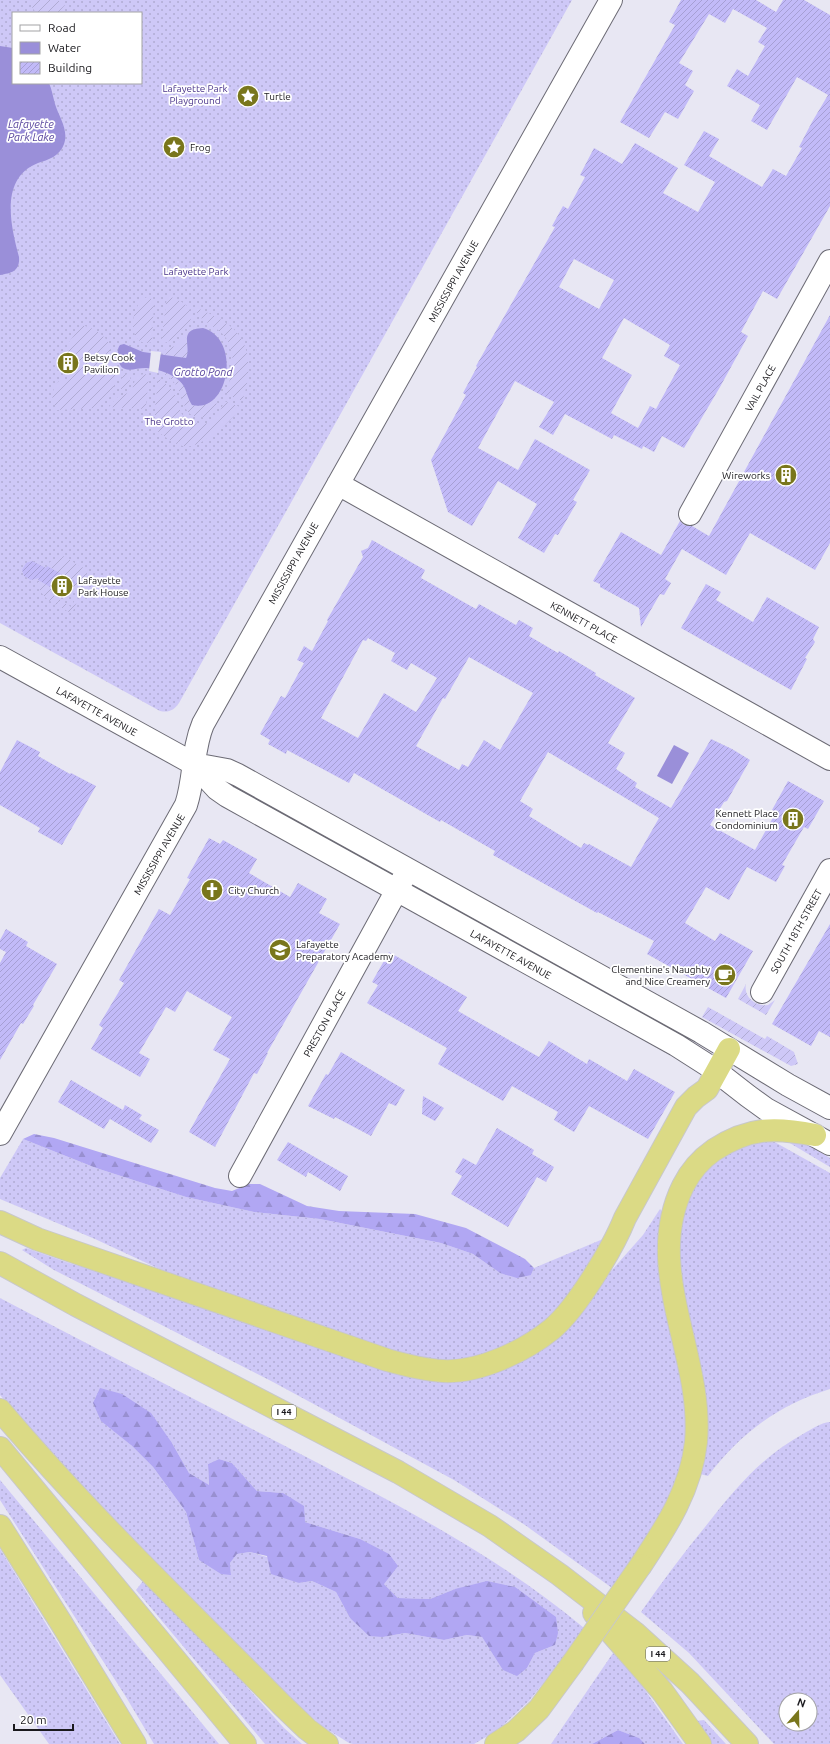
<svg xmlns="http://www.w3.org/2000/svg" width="830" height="1744" viewBox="0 0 830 1744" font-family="Ubuntu,sans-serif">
<defs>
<pattern id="grass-dots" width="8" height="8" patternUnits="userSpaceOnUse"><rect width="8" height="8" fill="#cec8f7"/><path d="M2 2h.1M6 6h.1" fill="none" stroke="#b0abd3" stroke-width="1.8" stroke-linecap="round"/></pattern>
<pattern id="forest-firs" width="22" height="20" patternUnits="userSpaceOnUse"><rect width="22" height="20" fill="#b1a7f3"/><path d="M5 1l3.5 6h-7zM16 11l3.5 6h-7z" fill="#988fd0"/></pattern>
<pattern id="garden-furrows" width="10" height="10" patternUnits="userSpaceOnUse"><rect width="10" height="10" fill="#cec8f7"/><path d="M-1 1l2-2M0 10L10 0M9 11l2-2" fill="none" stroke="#b0abd3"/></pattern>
<pattern id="building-hatch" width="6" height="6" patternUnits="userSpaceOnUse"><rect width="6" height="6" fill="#c2baf8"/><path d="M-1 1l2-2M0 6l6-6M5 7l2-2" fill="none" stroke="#a69fd4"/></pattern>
</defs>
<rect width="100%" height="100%" fill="#e8e7f3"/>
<!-- grass -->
<path fill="url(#grass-dots)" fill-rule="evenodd" d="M0 0H572L179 703C174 710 169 713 160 711L0 623ZM13 13H141V83H13Z
M23 1139 96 1168 186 1197 254 1212 320 1219 441 1243 473 1254 500 1273 531 1275 534 1268 603 1239 571 1293 543 1326 483 1358 451 1361 396 1355 183 1280 95 1239 0 1199V1178Z
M783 1139 808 1145 830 1158V1167Z
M771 1140 830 1173V1389C778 1405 741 1433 708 1476L700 1474 678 1261 682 1214 697 1181 709 1168 736 1149Z
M660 1209 663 1212 687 1397 689 1441 680 1478 654 1526 612 1588 525 1525 454 1480 273 1382 54 1270 22 1250 26 1248 72 1264 469 1378 604 1279 643 1235Z
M0 1298C95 1348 190 1397 285 1446 389 1500 494 1553 584 1628L564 1657 529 1701 498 1730 474 1744H353L349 1743 322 1726 299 1706 122 1531 40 1441 0 1395ZM172 1443 189 1473 209 1486 208 1464 219 1459 232 1463 257 1491 283 1493 305 1522 360 1539 384 1584 398 1598 430 1599 455 1589 555 1645 535 1653 527 1668 490 1649 482 1637 467 1635 444 1640 405 1633 383 1637 350 1618 336 1592 312 1581 299 1583 267 1557 250 1552 237 1554 230 1563 231 1574 199 1560 186 1512 153 1467 131 1445Z
M830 1422V1744H774L689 1653 641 1612C661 1583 682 1555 705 1527 735 1489 760 1458 803 1434 812 1429 820 1423 830 1422ZM786 1700H810V1724H786Z
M0 1480 219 1744H154L126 1697 0 1500Z
M0 1549 120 1744H49L0 1675Z
M143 1581 211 1647 284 1728 302 1744H265L136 1590Z
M613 1653 640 1683 683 1744H645L638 1738 618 1730 592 1744H551Z
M704 1720 726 1744H712L696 1721Z"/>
<!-- forest -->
<path fill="url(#forest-firs)" d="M34 1134 54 1138 215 1188 232 1191 249 1184H260L307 1206 339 1211 415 1214 466 1228 525 1259 534 1268 531 1275 517 1278 500 1273 473 1254 441 1243 320 1219 254 1212 186 1197 96 1168 23 1139Z
M100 1388 122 1394 151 1413 172 1443 189 1473 209 1485 208 1464 219 1459 232 1463 257 1491 283 1493 304 1506 305 1522 360 1539 389 1554 398 1566 384 1584 398 1598 430 1599 455 1589 487 1581 515 1587 556 1617 558 1633 555 1645 535 1653 527 1668 517 1676 503 1670 482 1637 467 1635 444 1640 405 1633 383 1637 369 1636 350 1618 336 1592 312 1581 299 1583 271 1574 267 1556 250 1552 237 1554 230 1563 231 1575 221 1574 199 1560 186 1512 153 1467 131 1445 101 1421 93 1403Z
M618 1730 639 1738 645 1744H592Z"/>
<!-- garden -->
<path fill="url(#garden-furrows)" d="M33 0H57L65 5 58 13H36L32 7Z
M167 296C189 302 202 315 180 333 174 338 169 342 161 344Z
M147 297 154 300 152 342C126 350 129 304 147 297Z
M194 307C209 313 228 321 239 335 252 353 250 381 242 401L226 394C232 372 240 347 218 330 205 319 203 324 194 307Z
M82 325 96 330 105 338 110 345V363L116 374 114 388 109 398 95 408 57 410C50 399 51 390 59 381 73 382 74 375 79 364L75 356 67 352 69 342Z
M188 335C186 343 190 351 187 358L182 359 160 353 161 351 175 346Z
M160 371 168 373 184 386 192 405C204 408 213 402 220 392L215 408 204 417C181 419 186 399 176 385 172 379 166 375 160 371Z
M123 374 131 375 128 388 122 390 120 387Z
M149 374 146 407 145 409 109 407 116 398 132 391 136 375Z
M158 378C167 384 174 390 177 401 179 406 180 412 183 416 189 424 206 427 214 420 219 416 222 407 224 401L240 407C234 419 205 444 191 446 178 449 164 436 155 429V409Z
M61 555 87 570 86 577 78 592 72 590 76 582 47 566 50 562Z
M38 580 56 590 53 595 71 607 76 598 78 599 73 611 69 612C56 604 37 598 38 580Z
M233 782 328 835 326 838 323 839 231 788Z
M746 984C743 997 756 1007 768 1005L775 1000 766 1015 738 999Z
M708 1007 765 1039 767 1036 794 1052 798 1064 791 1066 702 1017Z"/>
<!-- water -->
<path fill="#9a8fd9" d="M0 46 13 48V83H49C52 90 53 97 55 104 59 117 69 130 64 144 60 156 48 160 38 163 0 178 10 224 19 257 20 271 12 273 0 275Z
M203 328C242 339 229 414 192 405 183 389 189 385 169 374 163 371 154 369 147 368 135 367 120 377 118 357 118 352 117 349 120 345L124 344 143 352 186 358C192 346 177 329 203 328Z
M674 745 689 753 672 784 657 776Z"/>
<!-- pier -->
<path fill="#e8e7f3" d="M151 351 161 352 158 373 149 371Z"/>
<!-- building -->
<path fill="url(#building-hatch)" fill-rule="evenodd" d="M681 0H756L776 12 783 0H804L830 15V206L777 299 763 291 741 332 748 336 720 387 684 448 662 436 654 452 643 446 642 449 614 435 612 439 565 414 553 435 539 427 554 402 515 381 478 448 518 470 535 439 590 470 573 500 577 502 558 535 555 534 544 553 518 538 537 504 498 481 472 526 448 512 431 460 466 395 463 393 477 367 476 366 555 227 552 226 563 206 568 209 585 177 580 175 594 148 622 164 635 143 678 168 663 193 698 212 715 182 684 165 704 131 719 139 709 156 762 187 773 169 786 176 802 148 799 147 812 122 828 95 797 77 767 130 751 121 760 105 727 86 737 69 748 76 765 46 758 42 767 28 733 9 725 23 709 14 679 63 693 71 685 85 694 91 678 119 665 112 649 138 620 122 675 25 669 22ZM574 259 614 280 599 309 559 287ZM624 318 670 345 664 356 680 365 656 409 650 406 638 428 611 413 632 375 602 358Z
M830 315V543L815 570 750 533 726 575 682 549 665 579 671 583 664 595 660 594 641 627 639 608 600 587V584L593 581 621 532 661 555 680 521 684 525 692 526 709 536Z
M57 363a11 11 0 1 1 22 0a11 11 0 1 1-22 0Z
M372 540 425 570 421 578 476 609 479 604 516 625 519 620 533 628 529 636 558 653 559 651 596 673 595 675 635 698 608 743 625 753 616 769 637 783 635 787 671 808 711 739 732 749 750 760 727 801 724 802 710 825 755 850 776 812 772 810 788 781 824 801 808 829 804 827 782 865 785 866 776 882 747 867 729 900 706 887 685 923 715 941 720 933 753 951 726 998 647 954 654 941 598 912 597 913 532 877 493 855 495 851 441 820 440 822 354 773 349 783 287 750 286 754 268 744 270 740 260 734 281 696 285 698 304 663 297 660 304 646 312 651 328 621 327 620 363 557 361 551 368 548ZM368 638 395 653 391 661 407 670 411 663 437 678 416 712 384 693 358 738 321 718 363 640 366 641ZM469 657 533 693 500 750 484 740 468 767 462 764 459 770 416 746 443 698 445 699ZM548 752 659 818 631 867 589 844 588 845 584 843 581 848 529 816 533 809 520 801Z
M32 561 46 568 47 566 76 582 68 597 38 580 39 578 31 580 24 576 22 570 26 563Z
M706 584 721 592 716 600 753 622 767 597 819 627 813 639 815 642 805 658 807 659 791 690 681 628Z
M17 740 40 752 38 756 70 774 71 773 96 786 62 845 38 832 40 828 0 805V772Z
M209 838 220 844 223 840 257 859 249 873 290 897 298 883 327 899 319 913 340 924 267 1053H268L257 1074 254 1073 215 1147 189 1132 230 1059 213 1050 232 1017 187 991 175 1012 166 1007 139 1053 150 1059 140 1077 91 1049 103 1028 99 1025 124 983 119 980 159 909 170 915 190 879 187 878Z
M830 924V1037L819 1031 811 1046 772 1024Z
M6 929 28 942 26 946 57 964 33 1005 34 1006 23 1024 21 1023 0 1060V963L6 952 0 949V940Z
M389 952 467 997 458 1011 539 1057 549 1041 587 1064 589 1059 627 1081 634 1069 675 1092 648 1139 589 1106 574 1132 554 1120 558 1112 512 1086 503 1101 438 1064 447 1048 367 1003 378 985 372 982Z
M341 1052 405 1090 396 1106 389 1103 371 1136 335 1117 334 1119 308 1106 326 1074 328 1075Z
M71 1080 123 1110 125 1105 142 1115 139 1119 159 1130 151 1143 110 1119 104 1129 58 1102Z
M423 1096 444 1108 435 1121 422 1114Z
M497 1128 534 1150 532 1154 554 1167 546 1182 537 1177 508 1227 451 1194 462 1176 455 1172 463 1158 476 1165Z
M288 1142 348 1176 340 1191 308 1172 306 1177 277 1160Z"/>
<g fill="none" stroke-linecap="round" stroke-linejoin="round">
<!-- street casing -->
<g stroke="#6c6b75" stroke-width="24">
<path id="street" d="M338 484 830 759
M690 514 830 261
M0 657 194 764 217 789 227 796 676 1045 712 1068 748 1096 766 1109 830 1144
M194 764 227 770 238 775 701 1032 788 1085 830 1108
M762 992 830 870
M0 1134 186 805C195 778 192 750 203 724L611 0
M240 1176 404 877"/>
</g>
<!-- highway casing -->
<g stroke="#c8c8c9" stroke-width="24">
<path id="highway" d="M0 1222 37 1239 387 1360C405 1365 424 1370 443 1371 479 1373 525 1351 552 1329 577 1308 613 1248 625 1218L686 1107 696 1097 707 1089 729 1049
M0 1263 76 1305 398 1472 490 1526 560 1575 635 1633 690 1683 747 1744
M0 1410C88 1514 186 1608 282 1705L307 1729 327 1744
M0 1448 245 1744
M0 1526 60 1621 135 1744
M641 1565C667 1526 691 1489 696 1442 704 1356 642 1269 683 1186 690 1172 701 1159 714 1150 749 1127 775 1127 815 1135
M594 1613 662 1691 700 1744
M496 1744 516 1731 539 1709 572 1664"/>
</g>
<!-- street -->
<use href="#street" stroke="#fff" stroke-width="22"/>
<!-- highway -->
<use href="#highway" stroke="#dbda85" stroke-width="22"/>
<!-- highway-bridge casing -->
<g stroke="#c8c8c9" stroke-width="24" stroke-linecap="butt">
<path id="highway-bridge" d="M572 1664 641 1565"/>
</g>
<!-- highway-bridge -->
<use href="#highway-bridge" stroke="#dbda85" stroke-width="22"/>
</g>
<!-- icons -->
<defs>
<g id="sight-disc" transform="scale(1.15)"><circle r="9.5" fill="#79761c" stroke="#fff"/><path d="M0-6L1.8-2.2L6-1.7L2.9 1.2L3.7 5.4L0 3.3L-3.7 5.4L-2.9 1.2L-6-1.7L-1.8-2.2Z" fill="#fff"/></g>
<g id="building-disc" transform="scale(1.15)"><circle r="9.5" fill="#79761c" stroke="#fff"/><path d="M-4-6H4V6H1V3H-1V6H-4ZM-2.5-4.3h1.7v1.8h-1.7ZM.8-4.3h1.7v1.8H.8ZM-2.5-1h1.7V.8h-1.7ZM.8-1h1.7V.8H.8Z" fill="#fff"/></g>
<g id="church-disc" transform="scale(1.15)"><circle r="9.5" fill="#79761c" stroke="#fff"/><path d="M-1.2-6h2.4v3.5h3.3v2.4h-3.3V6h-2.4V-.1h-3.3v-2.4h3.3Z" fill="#fff"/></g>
<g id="school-disc" transform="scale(1.15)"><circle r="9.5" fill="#79761c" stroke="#fff"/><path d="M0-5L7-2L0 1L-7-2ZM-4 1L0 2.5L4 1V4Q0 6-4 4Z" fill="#fff"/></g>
<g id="cafe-disc" transform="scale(1.15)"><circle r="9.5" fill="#79761c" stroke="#fff"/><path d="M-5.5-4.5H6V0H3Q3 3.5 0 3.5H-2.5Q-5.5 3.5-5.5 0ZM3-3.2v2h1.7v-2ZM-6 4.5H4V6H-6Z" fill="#fff"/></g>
</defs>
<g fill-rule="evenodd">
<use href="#sight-disc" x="248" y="96"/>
<use href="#sight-disc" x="174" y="147"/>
<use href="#building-disc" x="68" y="363"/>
<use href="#building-disc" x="786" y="475"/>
<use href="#building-disc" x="62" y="586"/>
<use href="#building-disc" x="793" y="819"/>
<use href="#church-disc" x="212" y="890"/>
<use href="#school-disc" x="280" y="950"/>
<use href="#cafe-disc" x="725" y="975"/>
</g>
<g text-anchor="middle" stroke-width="3.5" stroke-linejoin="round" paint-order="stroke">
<!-- shield labels -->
<g fill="#fff" stroke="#5f5e61" stroke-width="1">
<rect x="272" y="1405" width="24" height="14" rx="3"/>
<rect x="646" y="1647" width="24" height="14" rx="3"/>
</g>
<g font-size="9" font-weight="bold" fill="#1a191d">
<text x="284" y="1415">I 44</text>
<text x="658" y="1657">I 44</text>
</g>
<!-- park labels -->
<g font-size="10" fill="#49338a" stroke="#fff">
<text x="195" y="92">Lafayette Park<tspan x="195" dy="12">Playground</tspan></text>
<text x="196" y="275">Lafayette Park</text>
<text x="169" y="425">The Grotto</text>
</g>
<!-- poi labels -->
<g font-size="10" fill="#1a191d" stroke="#fff" text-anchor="start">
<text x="264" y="100">Turtle</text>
<text x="190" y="151">Frog</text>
<text x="84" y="361">Betsy Cook<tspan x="84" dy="12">Pavilion</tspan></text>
<text x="770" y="479" text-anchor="end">Wireworks</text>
<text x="78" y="584">Lafayette<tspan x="78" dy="12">Park House</tspan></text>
<text x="778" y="817" text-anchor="end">Kennett Place<tspan x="778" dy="12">Condominium</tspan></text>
<text x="228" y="894">City Church</text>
<text x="296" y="948">Lafayette<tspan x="296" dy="12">Preparatory Academy</tspan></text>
<text x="710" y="973" text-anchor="end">Clementine's Naughty<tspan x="710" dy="12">and Nice Creamery</tspan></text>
</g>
<!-- street labels -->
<g font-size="10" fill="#1a191d" stroke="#fff">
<text transform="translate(453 281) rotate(-61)" y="4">MISSISSIPPI AVENUE</text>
<text transform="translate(760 388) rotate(-61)" y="4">VAIL PLACE</text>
<text transform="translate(293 563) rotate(-61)" y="4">MISSISSIPPI AVENUE</text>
<text transform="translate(584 622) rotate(29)" y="4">KENNETT PLACE</text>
<text transform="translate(97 711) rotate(29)" y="4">LAFAYETTE AVENUE</text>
<text transform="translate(159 854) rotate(-60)" y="4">MISSISSIPPI AVENUE</text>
<text transform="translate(796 931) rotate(-61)" y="4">SOUTH 18TH STREET</text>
<text transform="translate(511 954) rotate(29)" y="4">LAFAYETTE AVENUE</text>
<text transform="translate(324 1023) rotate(-61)" y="4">PRESTON PLACE</text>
</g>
<!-- water labels -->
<g font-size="11" font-style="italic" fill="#59469e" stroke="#fff">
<text x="31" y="128">Lafayette<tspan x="31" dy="13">Park Lake</tspan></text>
<text x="203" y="376">Grotto Pond</text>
</g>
</g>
<!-- legend -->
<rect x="12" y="12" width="130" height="72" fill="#ffffff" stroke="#a3a3a5"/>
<rect x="20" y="25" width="20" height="6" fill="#ffffff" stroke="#a3a3a5"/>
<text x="48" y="32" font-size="12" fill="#1a191d">Road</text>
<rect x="20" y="42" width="20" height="12" fill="#9a8fd9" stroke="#a3a3a5"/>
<text x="48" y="52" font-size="12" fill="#1a191d">Water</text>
<rect x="20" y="62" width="20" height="12" fill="url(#building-hatch)" stroke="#a3a3a5"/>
<text x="48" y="72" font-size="12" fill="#1a191d">Building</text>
<!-- north arrow -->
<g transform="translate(798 1712) rotate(20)"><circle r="19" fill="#ffffff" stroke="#a3a3a5"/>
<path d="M0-3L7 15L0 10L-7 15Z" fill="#79761c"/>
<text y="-6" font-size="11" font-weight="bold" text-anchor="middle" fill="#1a191d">N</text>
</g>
<!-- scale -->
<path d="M14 1724v6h59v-6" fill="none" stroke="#1a191d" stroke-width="2"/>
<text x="20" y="1724" font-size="12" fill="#1a191d" stroke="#ffffff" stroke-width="3" paint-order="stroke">20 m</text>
</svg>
